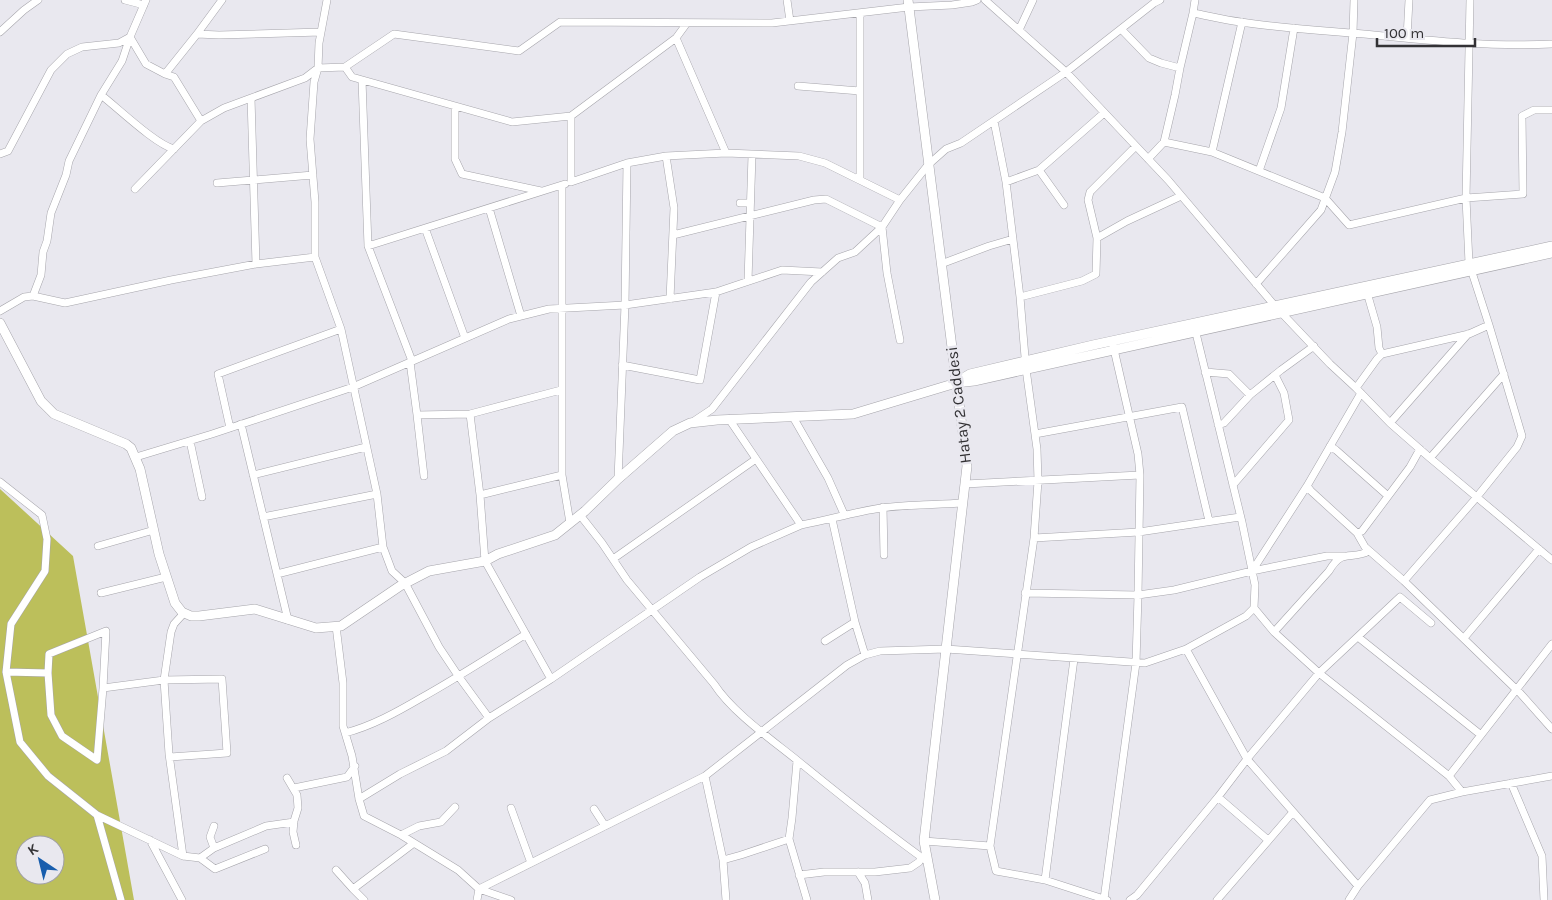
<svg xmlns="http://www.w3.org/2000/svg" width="1552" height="900" viewBox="0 0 1552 900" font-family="Karla,sans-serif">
<rect width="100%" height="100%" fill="#e9e8ef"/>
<!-- forest -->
<path fill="#bcbf5b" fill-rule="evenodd" d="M0 489 73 556 134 900H0ZM25 845H55V875H25Z"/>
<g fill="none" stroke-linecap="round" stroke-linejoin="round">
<!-- minor casing -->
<g stroke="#a6a5ab" stroke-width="8">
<path id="minor" d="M125 0 144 5
M222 0 197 34 219 35 321 32
M327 0 319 43 318 68 314 82 310 139 315 202V257L341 329 377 494 383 547 392 571 405 583 439 647 459 677 489 718
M787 0 790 21
M985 0 1066 72 1168 180 1275 306 1330 364 1356 388 1390 423 1430 458 1552 560
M860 13V180
M1193 13C1209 16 1225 20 1241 22 1285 29 1330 31 1374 35 1433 41 1493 47 1552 44
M687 23 676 38 726 153
M1121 29 1149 58 1161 63 1180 68 1175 95 1164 142 1148 159
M1019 30 1033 0
M0 32 24 10 38 0
M197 34 165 74 174 77 201 121
M130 37 146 64 165 74
M1407 38 1409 0
M345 67 352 77 512 122 571 116V182L627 163 666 156 726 153 799 156 825 163 900 200
M1180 68 1193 13 1195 0
M362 80 368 246 412 361
M798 86 860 91
M101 95C118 108 155 144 174 149
M455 107V159L462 174 541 191
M571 116 676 38
M994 121 1006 182 1039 170 1104 113
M1164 142 1212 152 1325 198 1349 225 1466 198 1523 194 1522 116 1534 110H1552
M1212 152 1242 22
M0 154 8 151 51 70 67 54 82 47 119 43 130 37 146 0
M666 156 674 208 670 299
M1039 170 1064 205
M1259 171 1281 108 1294 28
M217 183 313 175
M562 185V475L570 523
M135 189 201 121 224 108 251 98
M740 203H750
M489 208 521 316
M425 228 465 338
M673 235 814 200 826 199 882 227 887 273 900 340
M1097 238 1127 221 1181 196
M368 246 565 184
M256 264 251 98 305 78 318 68 345 67 394 34 519 51 560 22 772 23 909 7 952 5 972 2 977 0
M941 264 989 246 1013 239
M748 281 752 155
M1256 284 1321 210 1335 172 1342 132 1353 33 1354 0
M1366 289 1377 327 1379 348 1382 354
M33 296 41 275 43 252 47 241 51 213 66 175 69 161 101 95 122 61 130 37
M1020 297 1082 281 1096 274 1097 238 1088 200 1090 192 1136 146
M0 311 24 297 33 296 65 303 171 280 256 264 315 257
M410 362 417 415 470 414 561 390
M622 365 700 380 716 292
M1205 372 1229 374 1250 395 1224 423 1218 425
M1356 388 1377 359 1382 354 1469 334 1489 325
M1250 395 1281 370 1314 346
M470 414 480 495 485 561 551 679
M417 415 424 476
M793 417 828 478 844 514
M729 419 801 525C828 520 854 512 881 508 908 504 936 505 963 503
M691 423 712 409 811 282 838 258 855 252 882 227 900 200 928 165 946 149 961 143 1066 72 1154 3 1160 0
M1390 423 1468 334
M241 424 277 574
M230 428 218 374 341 329
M1035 434 1182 407 1209 521
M190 441 202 497
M1330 446 1336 450 1388 496
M136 457 212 434 353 387 509 319 549 309 625 305 716 292 782 270 822 272
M1430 458 1504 374
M253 475 366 447
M618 479 625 305 627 163
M0 482 42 515 47 539 45 571 11 624 6 672 20 742 48 776 97 815 183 856 169 754 164 680 171 632 174 624 184 613
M965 484 1140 475 1138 454 1113 345
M1233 485 1289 420 1284 393 1275 375
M1307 486 1311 491 1357 533 1362 531 1410 467 1420 449
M480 495 562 475
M883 507 884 555
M580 515 602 543 627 580 714 684C732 712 772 740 798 761 841 796 883 830 928 862
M263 517 377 494
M832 519 855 622 865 655
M1357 533 1365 547 1404 581 1520 693 1552 729
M1034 538 1139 532 1240 517
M98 546 154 530
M613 559 756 459
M1252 571 1307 486 1361 393
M1404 581 1476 498 1517 447 1522 436 1489 325 1469 263 1466 198 1470 0
M101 593 166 577
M1025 593 1138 595 1174 590 1252 571 1327 556H1345
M1254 608 1274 632 1319 673 1449 776 1462 792
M288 620 277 574 383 547
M336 626 343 683V726L352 756 359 799 364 816 401 835 458 870 479 889 477 900
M1274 632 1329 571C1343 547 1351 561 1369 551
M1358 637 1481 735
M1464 638 1539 549
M825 641 855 622
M1186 649 1247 759 1358 886
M6 672 48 673 51 715 62 736 97 760 103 688
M48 673 49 654 106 631 103 688 164 680 222 679 227 753 170 757
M345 733C372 726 397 712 421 698 457 678 491 656 526 634
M797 761 792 818 789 839 807 900
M1449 776 1552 644
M287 778 297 795 298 808 294 821 293 832 296 845
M1511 783 1542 856 1544 900
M294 788 347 777 355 766
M1218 797 1268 840
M359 799 400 774 446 751 489 718 551 679 700 577 751 547 801 525
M511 808 531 863
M594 809 605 826
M97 815 121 900
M401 835 419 826 441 822 455 807
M150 840 182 900
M924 841 990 846 996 871 1045 880 1107 900
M990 846 1034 538 1038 481 1037 449 1026 369 1020 297 1006 182
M214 848 210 837 214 826
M183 856 200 858 214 848 266 826 294 822
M200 858 215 869 265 849
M723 860 741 855 789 839
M336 870 353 889
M858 872 865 883 868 900
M799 875 824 872H875L910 868 919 862 921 857
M1045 880 1074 659
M479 889 705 776
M479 889 511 900
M1104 899 1136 663 1138 595 1140 475
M364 900 353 889 414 843
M726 900 723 860 705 776 847 665 865 655 880 651 946 649 1145 663 1186 649 1246 616 1254 608 1255 585 1242 522 1195 329
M1130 900 1137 895 1218 797 1247 759 1319 673 1400 597 1431 623
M1217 900 1293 812
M1349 900 1358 886 1430 800 1462 792 1552 776"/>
</g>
<!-- tertiary casing -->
<g stroke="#a6a5ab" stroke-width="10">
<path id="tertiary" d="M908 0 967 466 924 841 935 900
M0 323 41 401 54 414 126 444 131 448 140 469 159 554 175 603 182 612 191 616H199L255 609 316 628 341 626 400 586 429 571 485 561 498 554 555 535 585 511 618 479 673 431 690 423 717 420 853 414 956 383 974 381 1552 253
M958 381 970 374 1093 345 1552 246"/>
</g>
<!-- minor -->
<use href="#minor" stroke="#fff" stroke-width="7"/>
<!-- tertiary -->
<use href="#tertiary" stroke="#fff" stroke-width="9"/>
</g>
<g text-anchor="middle" stroke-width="5" stroke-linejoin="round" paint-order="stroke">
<!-- street labels -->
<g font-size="16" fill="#333235" stroke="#e9e8ef">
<text transform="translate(958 405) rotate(-97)" y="6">Hatay 2 Caddesi</text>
</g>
</g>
<!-- north arrow -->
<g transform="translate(40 860) rotate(325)"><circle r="24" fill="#e9e8ef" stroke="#a09fa5"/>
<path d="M0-4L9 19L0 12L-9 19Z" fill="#185dad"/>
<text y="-8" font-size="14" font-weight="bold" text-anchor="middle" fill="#333235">K</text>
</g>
<!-- scale -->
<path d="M1377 38v8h98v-8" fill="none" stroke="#333235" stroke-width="2.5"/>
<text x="1384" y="38" font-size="15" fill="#333235" stroke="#e9e8ef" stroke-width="4" paint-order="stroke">100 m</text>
</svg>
